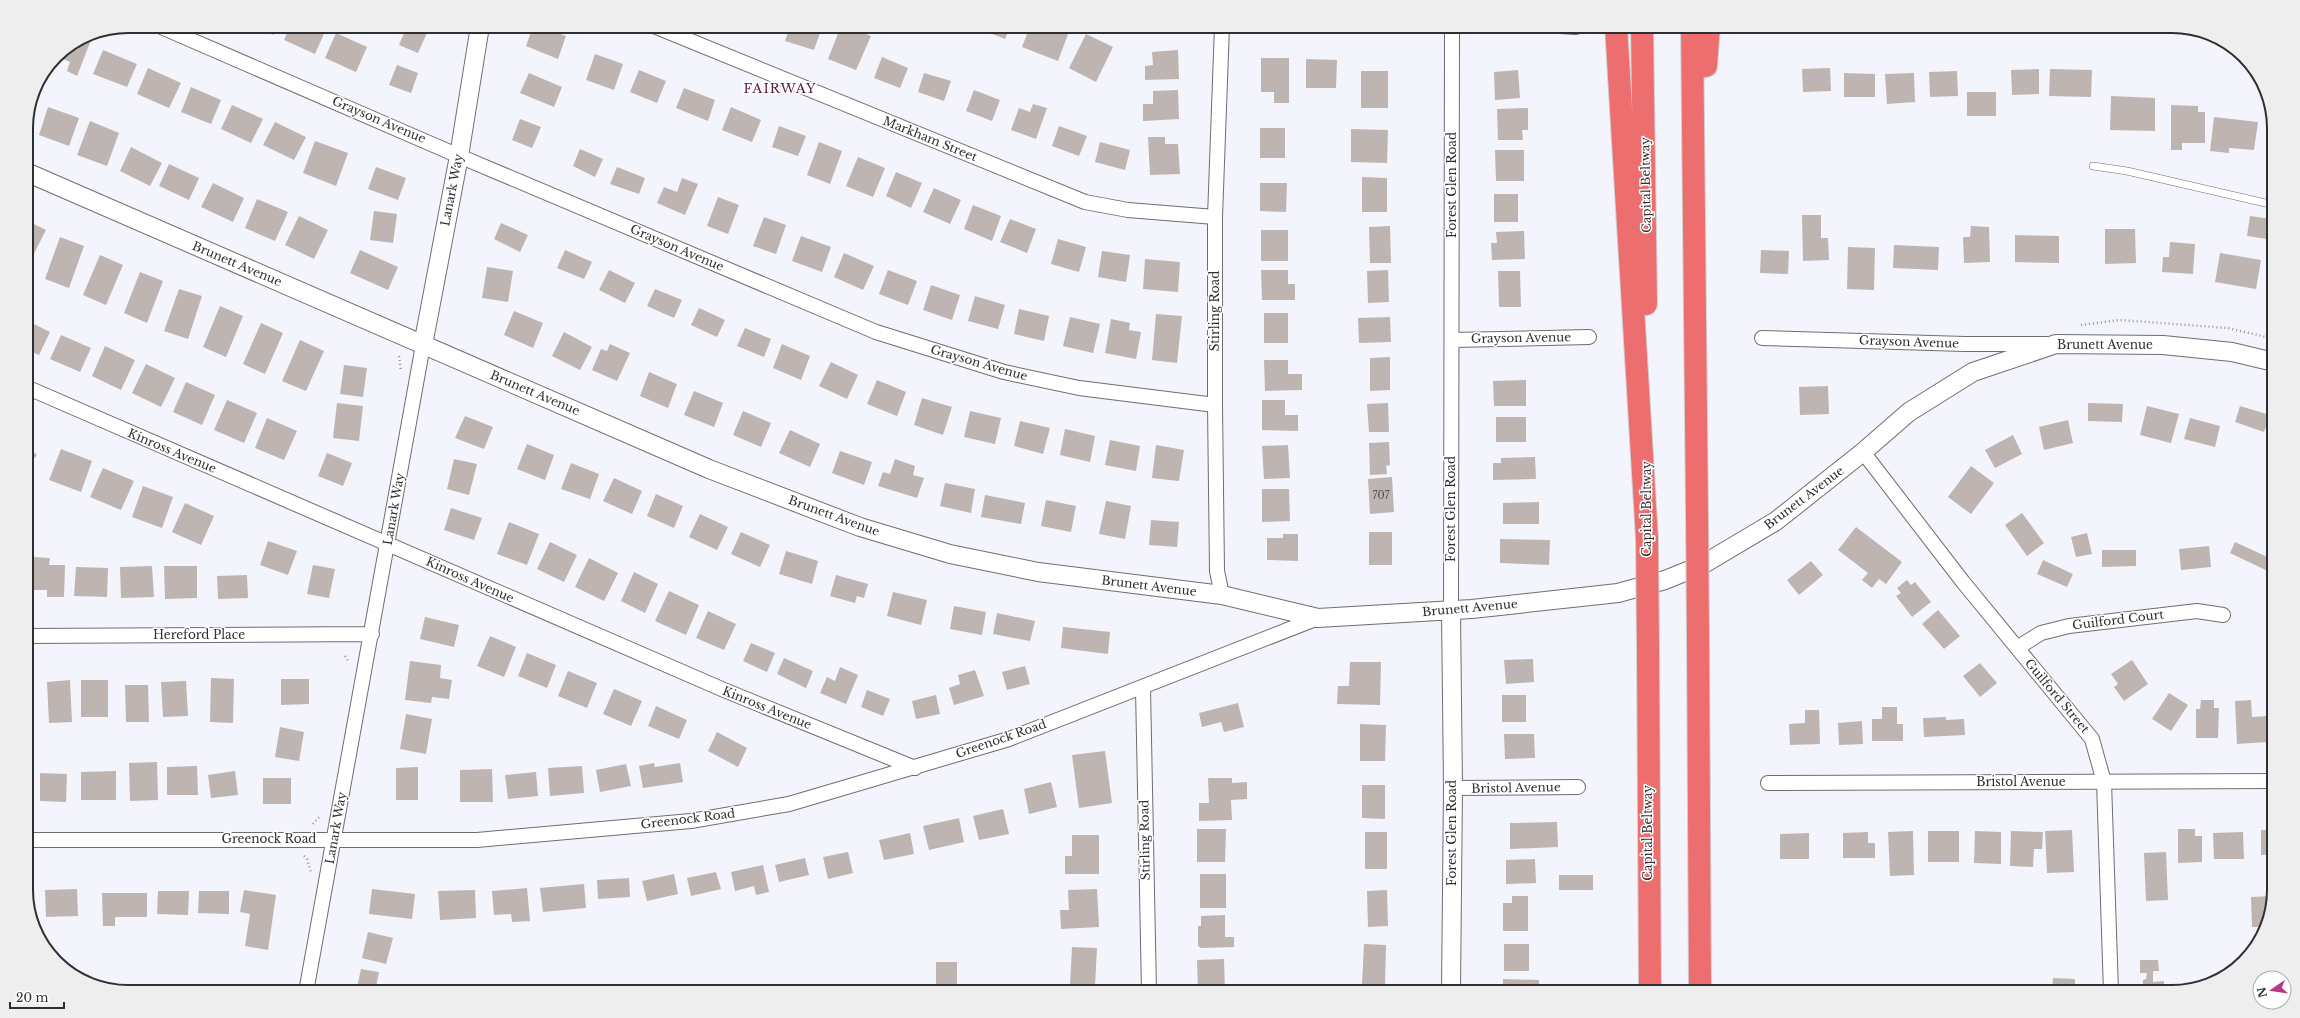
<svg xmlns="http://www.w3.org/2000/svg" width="2300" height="1018" viewBox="0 0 2300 1018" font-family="'Libre Baskerville',serif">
<rect width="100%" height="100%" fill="#f4f4fc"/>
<!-- building -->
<path fill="#beb5b2" d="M253 26H277L273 35Z
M290 26H320L326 29 315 54 284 40Z
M407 26H430L418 53 399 45Z
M533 26H540L566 36 558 59 526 46Z
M756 26H772L770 32Z
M790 26 822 27 814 50 785 41Z
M841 26H846L871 36 856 70 828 59Z
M980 26H1011L1005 39 979 29Z
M1030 26H1062L1070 29 1058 61 1022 47Z
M336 33 367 47 356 72 325 58Z
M1086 34 1113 47 1096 82 1069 68Z
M84 37 91 40 77 76 67 71 70 62 56 56Z
M103 50 137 64 127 87 93 74Z
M1178 50 1179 79 1145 80V66L1153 65 1152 52Z
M595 54 623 64 614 90 586 80Z
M882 57 908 68 900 88 874 78Z
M1261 58H1289V103H1274V92H1261Z
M1306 59 1337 60 1336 88H1306Z
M397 65 418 73 411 93 389 85Z
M148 68 181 83 169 108 137 94Z
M1830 68 1831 91 1803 92 1802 69Z
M2039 69V94L2012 95 2011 70Z
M2050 69 2092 70 2091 97 2049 96Z
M639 70 666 81 657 103 630 92Z
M1518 70 1520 98 1495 100 1494 72Z
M1361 71H1388V108H1361Z
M1957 71 1958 96 1930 97 1929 72Z
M529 73 562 87 554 107 520 93Z
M924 73 951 81 944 101 918 92Z
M1844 73 1875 74V97H1844Z
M1914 73 1915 102 1887 104 1885 74Z
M191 87 221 100 211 124 181 112Z
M684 88 715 100 708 121 676 108Z
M974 90 1000 100 992 121 966 111Z
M1178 90 1179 119 1143 121V104H1153V91Z
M1967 92H1996V116H1967Z
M2111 96 2155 98V131L2110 130Z
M1033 104 1047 108 1036 139 1011 130 1019 108 1030 112Z
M232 105 263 119 251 143 221 129Z
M2171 105 2198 106V112H2205V143H2182V150H2171Z
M48 107 79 118 69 146 39 135Z
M731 107 761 120 752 142 722 130Z
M1528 108V130H1522L1523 140H1498L1497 109Z
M2214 117 2258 122 2254 150 2229 148V153L2210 151Z
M520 119 541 127 532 148 512 140Z
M90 121 119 133 107 166 77 155Z
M275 122 306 137 294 160 263 145Z
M2273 124H2274V145H2271Z
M779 126 806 136 798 156 772 147Z
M1059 126 1087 136 1079 156 1052 146Z
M1260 128H1285V158H1260Z
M1351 129 1388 130 1387 163 1351 162Z
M1148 137H1165V144H1178L1180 174 1150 175Z
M315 141 348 153 336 186 303 173Z
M819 142 842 151 830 184 807 175Z
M1100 142 1130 150 1125 170 1095 162Z
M131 147 162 163 150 186 120 171Z
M580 149 603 159 595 177 573 166Z
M1495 150H1524V181H1496Z
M858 157 885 168 873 197 846 186Z
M169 164 199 178 189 200 159 186Z
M376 167 406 178 398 200 368 189Z
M617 167 645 178 639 194 610 184Z
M896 172 922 183 911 208 886 196Z
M1362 177 1387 178V212H1362Z
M682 178 698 184 685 215 657 203 664 187 677 192Z
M213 183 244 198 233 222 201 207Z
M1260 183H1287L1286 212 1260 211Z
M934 188 961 200 950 224 923 212Z
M1494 194H1518V222H1494Z
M718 197 739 205 728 234 707 226Z
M257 199 288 212 275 241 245 228Z
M973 205 1001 216 992 241 964 229Z
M374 211 397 214 393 243 370 240Z
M1802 215H1821V238H1828L1829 260 1803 261Z
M299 216 328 230 314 259 285 245Z
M2250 216 2271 219 2267 239 2247 236Z
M764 217 786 225 776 254 753 246Z
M1010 219 1036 229 1027 253 1000 242Z
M26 220 46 230 26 269Z
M501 223 528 235 520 252 494 239Z
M1390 226 1391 263H1370L1369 227Z
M1971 226 1989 227 1990 262 1964 263 1963 237H1970Z
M2105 229H2135L2136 263 2105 264Z
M1261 230H1288V261H1261Z
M1524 231 1525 259 1492 260 1491 243H1497L1496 232Z
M2015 235 2059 236V263L2015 262Z
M801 236 831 247 822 272 792 261Z
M60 237 84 246 69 288 45 279Z
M1058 239 1086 247 1079 272 1051 264Z
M2170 242 2195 244 2193 274 2162 272 2163 257H2169Z
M1894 245 1939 247 1938 270 1893 268Z
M1848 247 1875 248 1874 290 1847 289Z
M360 250 398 267 388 290 350 273Z
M565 250 592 262 584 279 557 268Z
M1761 250 1789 251 1788 274 1760 273Z
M1102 251 1130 255 1126 282 1098 277Z
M844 253 874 266 863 290 834 277Z
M2220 253 2261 260 2256 289 2215 282Z
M100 255 123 265 106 305 83 295Z
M1145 259 1180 262 1178 292 1143 289Z
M487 267 513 271 508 302 482 298Z
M609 270 635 283 625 303 599 290Z
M888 270 917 281 908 305 879 294Z
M1261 270H1288V284H1295V300H1262Z
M1388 270 1389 302 1368 303 1367 271Z
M1498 271H1520L1521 307H1499Z
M140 272 163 281 147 323 124 313Z
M2272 274 2274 275V296L2266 293Z
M931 285 960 295 952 320 923 310Z
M179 289 202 296 188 339 164 331Z
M655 289 682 300 674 318 647 306Z
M975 296 1005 305 998 329 968 321Z
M220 306 243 316 226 357 203 347Z
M699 308 725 320 717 337 691 325Z
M1019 309 1049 316 1044 341 1014 334Z
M514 311 543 323 533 348 504 335Z
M1264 313H1288V343H1264Z
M1156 314 1182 316 1177 363 1152 360Z
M1070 317 1100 324 1093 353 1063 346Z
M1390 317 1391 342 1359 343 1358 318Z
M1111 319 1130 323 1129 330 1141 332 1136 359 1105 353Z
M26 320 50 332 39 355 26 349Z
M261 323 283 333 265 374 243 364Z
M745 328 771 339 764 357 737 346Z
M564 332 592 347 580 370 552 356Z
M61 335 91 348 80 372 50 359Z
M300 340 324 351 306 391 282 381Z
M610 344 630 353 617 381 592 370 601 349 607 351Z
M782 344 810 356 801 380 773 368Z
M105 346 135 360 121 390 92 376Z
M1390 357V390L1370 391V358Z
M1264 360H1288V374H1302V390L1265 391Z
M831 362 858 375 847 399 819 386Z
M146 364 175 378 161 407 132 393Z
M344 365 367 368 363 397 340 394Z
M649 372 677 384 668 408 640 396Z
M877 380 906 392 897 416 867 404Z
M1526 380V406H1494L1493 381Z
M186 382 215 395 202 425 173 412Z
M1828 386 1829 414 1800 415 1799 387Z
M694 391 723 403 714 427 684 415Z
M922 398 952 407 943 435 914 425Z
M227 400 257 413 244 443 214 430Z
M1262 400H1285V415H1298V431L1262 430Z
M337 403 363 406 359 441 333 438Z
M1388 403 1389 432H1369L1367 404Z
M2088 403 2123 404 2122 422 2088 421Z
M2147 406 2179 414 2171 443 2140 435Z
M2240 406 2270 415 2264 432 2235 422Z
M743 411 771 423 761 447 733 435Z
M970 411 1001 418 995 444 964 437Z
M465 416 493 427 484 449 455 438Z
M1496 417H1526V442H1496Z
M267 418 297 431 284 460 255 448Z
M2190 418 2220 426 2215 447 2184 439Z
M2068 420 2073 443 2044 450 2039 427Z
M1020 421 1050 428 1043 454 1014 446Z
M1065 429 1095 436 1090 462 1060 455Z
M790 430 820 444 810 467 779 453Z
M2013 435 2022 454 1995 468 1985 450Z
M1110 440 1140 446 1136 471 1105 465Z
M1389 442 1390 465 1386 466 1387 474 1370 475 1369 443Z
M527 444 554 455 545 480 517 469Z
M26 445 37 455 26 468Z
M1156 445 1184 450 1179 481 1152 478Z
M1288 445 1290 478 1264 479 1262 446Z
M61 449 92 461 81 492 49 480Z
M840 451 872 462 864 485 832 473Z
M327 453 352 463 343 486 318 476Z
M1535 457 1536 479 1493 480V463H1501V458Z
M454 459 477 464 469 495 447 489Z
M895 459 915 466 913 475 924 478 917 498 878 486 883 472 890 474Z
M571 463 599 474 590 499 561 489Z
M1971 466 1994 483 1971 514 1948 497Z
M103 468 134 481 121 510 90 497Z
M1392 477 1394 512 1370 514 1368 479Z
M614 478 642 491 632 514 603 501Z
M945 483 975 489 971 513 940 506Z
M143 486 173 497 162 528 132 517Z
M1262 489H1289L1290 521 1262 522Z
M656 494 683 506 674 528 647 516Z
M985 495 1025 503 1021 524 981 517Z
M1046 500 1076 506 1071 532 1041 526Z
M1106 501 1131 506 1125 539 1099 534Z
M1539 502V524H1503V503Z
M185 503 214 516 201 545 172 532Z
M451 508 482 518 474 540 444 530Z
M2022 513 2044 543 2027 556 2005 525Z
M700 514 728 527 717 550 689 537Z
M1151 520 1179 522 1177 547 1149 545Z
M509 522 539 534 527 565 497 554Z
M1856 527 1902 562 1886 584 1879 579 1872 588 1862 580 1868 573 1838 550Z
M741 532 770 545 760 567 731 554Z
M1369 532H1392V565H1369Z
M2087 533 2092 554 2076 557 2071 537Z
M1283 534H1298V561L1267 560V538H1283Z
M1500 539 1550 540 1549 565 1500 563Z
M268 541 297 551 288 575 260 565Z
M550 542 577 555 564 582 537 569Z
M2235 542 2274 560V574L2230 553Z
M2209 546 2211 567 2181 570 2179 549Z
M2102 550H2136V566L2102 567Z
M786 551 818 561 812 584 779 574Z
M33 557 50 558 49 565H65L64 597H47V590H32Z
M589 558 618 573 604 601 575 587Z
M2043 560 2073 574 2067 587 2037 574Z
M1811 561 1823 575 1799 595 1787 580Z
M313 565 335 569 329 598 307 594Z
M152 566 154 597 121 598 120 567Z
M164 566H197V598L165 599Z
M76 567 108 568 107 597 74 596Z
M634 572 658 584 645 613 621 601Z
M247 575 248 598 218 599 217 576Z
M836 575 868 584 864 598 857 596 855 603 830 596Z
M1907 580 1911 585 1915 582 1931 602 1912 617 1896 596 1901 593 1897 588Z
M669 591 699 605 686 635 655 621Z
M893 592 927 600 921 625 887 616Z
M954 606 986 612 982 635 950 629Z
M1938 610 1960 636 1944 649 1922 624Z
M708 611 736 624 724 650 696 638Z
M997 613 1035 621 1030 641 993 634Z
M425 617 459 625 454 647 420 639Z
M1063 627 1110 632 1108 654 1061 648Z
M490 636 516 647 504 677 477 666Z
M751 643 775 653 767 672 743 661Z
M527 653 556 665 547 688 518 676Z
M784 658 813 671 806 688 777 674Z
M1533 659 1534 682 1506 684 1504 660Z
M2132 660 2148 684 2124 701 2114 687 2118 684 2111 674Z
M410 661 441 665 440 678 452 680 449 699 432 697 431 703 405 700Z
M1350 662H1381L1380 705 1337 704 1338 686H1349Z
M1980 663 1997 683 1980 697 1963 676Z
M1025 666 1030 684 1007 690 1002 672Z
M840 667 858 675 846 704 820 693 827 677 835 681Z
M975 670 984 696 954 705 949 688 960 684 958 675Z
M568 671 597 683 587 708 558 696Z
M211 678 234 679 233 723 210 722Z
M281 679H309V704L281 705Z
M70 680 72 722 49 723 47 682Z
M81 680H108V717H81Z
M186 681 188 716 163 717 161 682Z
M125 685H148L149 722H126Z
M614 689 642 701 631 726 603 714Z
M867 690 890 699 883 716 861 707Z
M2169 693 2188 705 2171 731 2152 719Z
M936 695 940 714 916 719 912 701Z
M1502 695H1526V722H1502Z
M2201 700H2214V708H2219L2218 738H2196V709H2200Z
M2251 700 2252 717 2266 716 2268 742 2237 744 2235 701Z
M1238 703 1244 727 1224 732 1221 722 1202 727 1199 713Z
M656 706 687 720 679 739 648 726Z
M1882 707H1897V724H1903V741H1872V719H1882Z
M1805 710H1819L1820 744 1790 745 1789 724 1805 723Z
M406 714 432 719 426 754 400 749Z
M1946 717V720L1964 719 1965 735 1924 737 1923 718Z
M1862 721 1863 744 1839 745 1838 723Z
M1360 724 1386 725 1385 761H1360Z
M280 727 304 732 299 761 275 757Z
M717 732 747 748 738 767 708 751Z
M1504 734H1534L1535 758 1505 759Z
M1105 751 1112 803 1079 808 1072 755Z
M157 762 158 800 130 801 129 763Z
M654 763 655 767 680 763 683 782 643 788 639 766Z
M626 764 631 786 600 792 596 770Z
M197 766 198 795H167V767Z
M582 766 584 793 550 796 548 768Z
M418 767V800H396V768Z
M26 769H30V799L26 798Z
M492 769 493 802H460V770Z
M116 771V800H81V772Z
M235 771 238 795 211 798 208 775Z
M536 772 538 796 508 799 505 775Z
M40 773 67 774 66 802 40 801Z
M263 778H291V804H263Z
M1208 778H1232V783L1247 782V799L1231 800 1232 820 1199 821V803H1209Z
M1051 782 1057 807 1029 814 1024 789Z
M1362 785H1385V819L1362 818Z
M1003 809 1009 834 979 840 973 816Z
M959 818 964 842 929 850 923 826Z
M1557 822 1558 847 1510 849V823Z
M1197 829H1226L1225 862H1197Z
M2178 829H2195V836H2202V862L2178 863Z
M2072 830 2074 872 2047 873 2045 831Z
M2261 830H2274V855H2261Z
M1913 831 1914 875 1890 876 1888 832Z
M1928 831H1959V862H1928Z
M1975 831 2001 832V864L1974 863Z
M2011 831 2043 832 2042 849H2034L2033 867 2010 866Z
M1365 832H1387V869H1365Z
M1868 832V843H1875V858H1843V833Z
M2243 832 2244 859H2214L2213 833Z
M910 833 914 854 884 860 879 840Z
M1809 833V859H1780V834Z
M1072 835H1099V874H1065V856H1072Z
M848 852 853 873 828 879 823 857Z
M2166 852 2168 900 2146 901 2144 853Z
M805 858 809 875 779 882 775 865Z
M1535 859 1536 883 1506 884V860Z
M763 865 769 892 756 895 754 886 735 891 731 872Z
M716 872 721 889 691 896 687 878Z
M674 874 678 894 647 901 642 881Z
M1200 874H1226V908H1200Z
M1559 875H1593V890H1559Z
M629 878 630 897 598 899 597 880Z
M584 884 586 908 543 912 540 888Z
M527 888 530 921 512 922 511 914 494 915 492 891Z
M77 889 78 916 46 917 45 890Z
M372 889 415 894 412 919 369 914Z
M1097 889 1099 927 1061 929 1060 910H1069L1068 890Z
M244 890 276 895 268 950 245 946 250 914 240 912Z
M475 890 476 918 440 920 438 891Z
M1387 890 1388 926 1368 927 1367 891Z
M158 891H189L188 915 157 914Z
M199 891H229V914L198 913Z
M102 893H147V917H115V926H103Z
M1512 896H1528V931H1503V903H1512Z
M2273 896 2267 927H2252L2251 897Z
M1225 915V937H1234V947L1201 948 1198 946V926H1201V916Z
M368 932 393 938 386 964 362 958Z
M1364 944 1386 945 1385 985 1362 984Z
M1504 944H1529V971H1504Z
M1072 947 1097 948 1095 986 1070 984Z
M1224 959 1225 992H1198L1197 960Z
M2140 960H2158L2159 971H2153V982L2164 981V992H2143V980L2146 979 2147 973H2140Z
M936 962H957V987H936Z
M361 969 379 972 375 992H356Z
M2053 978 2075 979V992H2052Z
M1503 979 1539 980V992H1503Z
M1891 989H1914V992H1891Z"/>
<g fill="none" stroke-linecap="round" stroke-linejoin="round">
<!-- service casing -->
<g stroke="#6d6d74" stroke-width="8">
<path id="service" d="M2093 166 2127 171 2274 205"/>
</g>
<!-- minor casing -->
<g stroke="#6d6d74" stroke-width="16">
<path id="minor" d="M159 26 459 156 876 332 1004 372 1079 388 1215 405
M654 26 1085 202 1128 210 1215 217
M1222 26 1215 217V405L1217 571 1222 595
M1560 26 1576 27
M1762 338 1965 344H2047
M1452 340 1589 337
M26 387 724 690 915 768
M1863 452 1963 582 2092 739 2104 782 2111 992
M1451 611 1452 26
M26 636 372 634
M2017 648 2041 633 2069 626 2197 611 2223 615
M1143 688 1149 992
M1768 783 2274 781
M1453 788 1578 787
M26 840H477L691 821 789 804 1009 739 1318 618
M306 992 423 345"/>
</g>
<!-- tertiary casing -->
<g stroke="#6d6d74" stroke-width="20">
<path id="tertiary" d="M26 172 709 469 860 527 950 554 1038 572 1222 595 1318 618 1472 609 1618 593 1665 580 1702 565 1776 521 1863 452 1909 412 1973 372 2056 344 2163 345 2232 352 2274 362
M423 345 459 156 480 26
M1451 992 1453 788 1451 611"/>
</g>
<!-- motorway casing -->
<g stroke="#d1d1d2" stroke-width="24">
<path id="motorway" d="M1616 26 1647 539
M1642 26 1646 304
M1692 26 1697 514
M1706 66 1709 26
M1698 639 1700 992
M1648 648 1650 992"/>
</g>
<!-- path -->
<path stroke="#949499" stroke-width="2.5" stroke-dasharray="1 3" stroke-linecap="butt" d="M2081 325 2120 320 2228 328 2274 339
M399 356 401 371
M345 656 349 662
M313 824 320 816
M304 856 307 859 311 873"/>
<!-- service -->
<use href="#service" stroke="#fff" stroke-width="7"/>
<!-- minor -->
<use href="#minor" stroke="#fff" stroke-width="14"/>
<!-- tertiary -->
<use href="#tertiary" stroke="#fff" stroke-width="18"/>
<!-- motorway -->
<use href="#motorway" stroke="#ed6e6f" stroke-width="22"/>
<!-- motorway-bridge casing -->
<g stroke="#d1d1d2" stroke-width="24" stroke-linecap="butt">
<path id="motorway-bridge" d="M1697 514 1698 639
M1647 539 1648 648"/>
</g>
<!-- motorway-bridge -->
<use href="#motorway-bridge" stroke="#ed6e6f" stroke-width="22"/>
</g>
<g text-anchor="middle" stroke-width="3" stroke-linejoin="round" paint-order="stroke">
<!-- number labels -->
<g font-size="10" fill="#535052">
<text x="1381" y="499">707</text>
</g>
<!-- street labels -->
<g font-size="12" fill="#2f2f32" stroke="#fff">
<text transform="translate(379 120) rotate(23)" y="4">Grayson Avenue</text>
<text transform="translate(930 139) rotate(22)" y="4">Markham Street</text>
<text transform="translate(1452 185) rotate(-90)" y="4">Forest Glen Road</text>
<text transform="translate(1646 185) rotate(-91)" y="4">Capital Beltway</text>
<text transform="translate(452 190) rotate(-79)" y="4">Lanark Way</text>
<text transform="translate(677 248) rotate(23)" y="4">Grayson Avenue</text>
<text transform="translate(237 264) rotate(23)" y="4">Brunett Avenue</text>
<text transform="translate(1215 311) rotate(-90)" y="4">Stirling Road</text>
<text transform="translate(1521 338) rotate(-1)" y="4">Grayson Avenue</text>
<text transform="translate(1909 342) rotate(2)" y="4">Grayson Avenue</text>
<text x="2105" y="349">Brunett Avenue</text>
<text transform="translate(979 363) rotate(16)" y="4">Grayson Avenue</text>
<text transform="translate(535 393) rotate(23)" y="4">Brunett Avenue</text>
<text transform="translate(172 451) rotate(23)" y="4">Kinross Avenue</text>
<text transform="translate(1804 498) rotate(-37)" y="4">Brunett Avenue</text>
<text transform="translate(394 509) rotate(-80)" y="4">Lanark Way</text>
<text transform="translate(1451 509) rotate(-90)" y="4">Forest Glen Road</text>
<text transform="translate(1647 509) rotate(-90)" y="4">Capital Beltway</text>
<text transform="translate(834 516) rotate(20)" y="4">Brunett Avenue</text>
<text transform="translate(470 580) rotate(24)" y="4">Kinross Avenue</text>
<text transform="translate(1149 586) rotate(7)" y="4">Brunett Avenue</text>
<text transform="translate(1470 608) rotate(-5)" y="4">Brunett Avenue</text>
<text transform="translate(2118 620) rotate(-7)" y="4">Guilford Court</text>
<text x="199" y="639">Hereford Place</text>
<text transform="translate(2057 696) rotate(50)" y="4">Guilford Street</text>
<text transform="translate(767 708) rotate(22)" y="4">Kinross Avenue</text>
<text transform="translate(1001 739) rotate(-19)" y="4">Greenock Road</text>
<text x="2021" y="786">Bristol Avenue</text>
<text transform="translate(1516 788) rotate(-1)" y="4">Bristol Avenue</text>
<text transform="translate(688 819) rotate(-7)" y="4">Greenock Road</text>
<text transform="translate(336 828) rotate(-80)" y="4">Lanark Way</text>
<text transform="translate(1452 833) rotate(-90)" y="4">Forest Glen Road</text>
<text transform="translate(1648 833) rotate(-90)" y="4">Capital Beltway</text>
<text x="269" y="843">Greenock Road</text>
<text transform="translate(1145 840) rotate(-91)" y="4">Stirling Road</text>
</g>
<!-- neighbourhood labels -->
<g font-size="13" letter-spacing="1" fill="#581b3f" stroke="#fff">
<text x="780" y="93">FAIRWAY</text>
</g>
</g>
<!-- crop -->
<path d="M0 0H2300V1018H0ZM128 33H2172A95 95 0 0 1 2267 128V890A95 95 0 0 1 2172 985H128A95 95 0 0 1 33 890V128A95 95 0 0 1 128 33Z" fill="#eeeeef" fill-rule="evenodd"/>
<path fill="none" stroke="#2f2f32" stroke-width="2" d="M128 33H2172A95 95 0 0 1 2267 128V890A95 95 0 0 1 2172 985H128A95 95 0 0 1 33 890V128A95 95 0 0 1 128 33Z"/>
<!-- north arrow -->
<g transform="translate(2272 990) rotate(257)"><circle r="19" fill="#ffffff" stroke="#acacad"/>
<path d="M0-3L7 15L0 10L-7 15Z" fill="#b73884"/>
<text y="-6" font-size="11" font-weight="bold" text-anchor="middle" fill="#2f2f32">N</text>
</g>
<!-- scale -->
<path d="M10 1002v6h54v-6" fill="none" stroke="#2f2f32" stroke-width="2"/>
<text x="16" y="1002" font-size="12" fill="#2f2f32" stroke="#ffffff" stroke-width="3" paint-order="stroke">20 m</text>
</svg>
